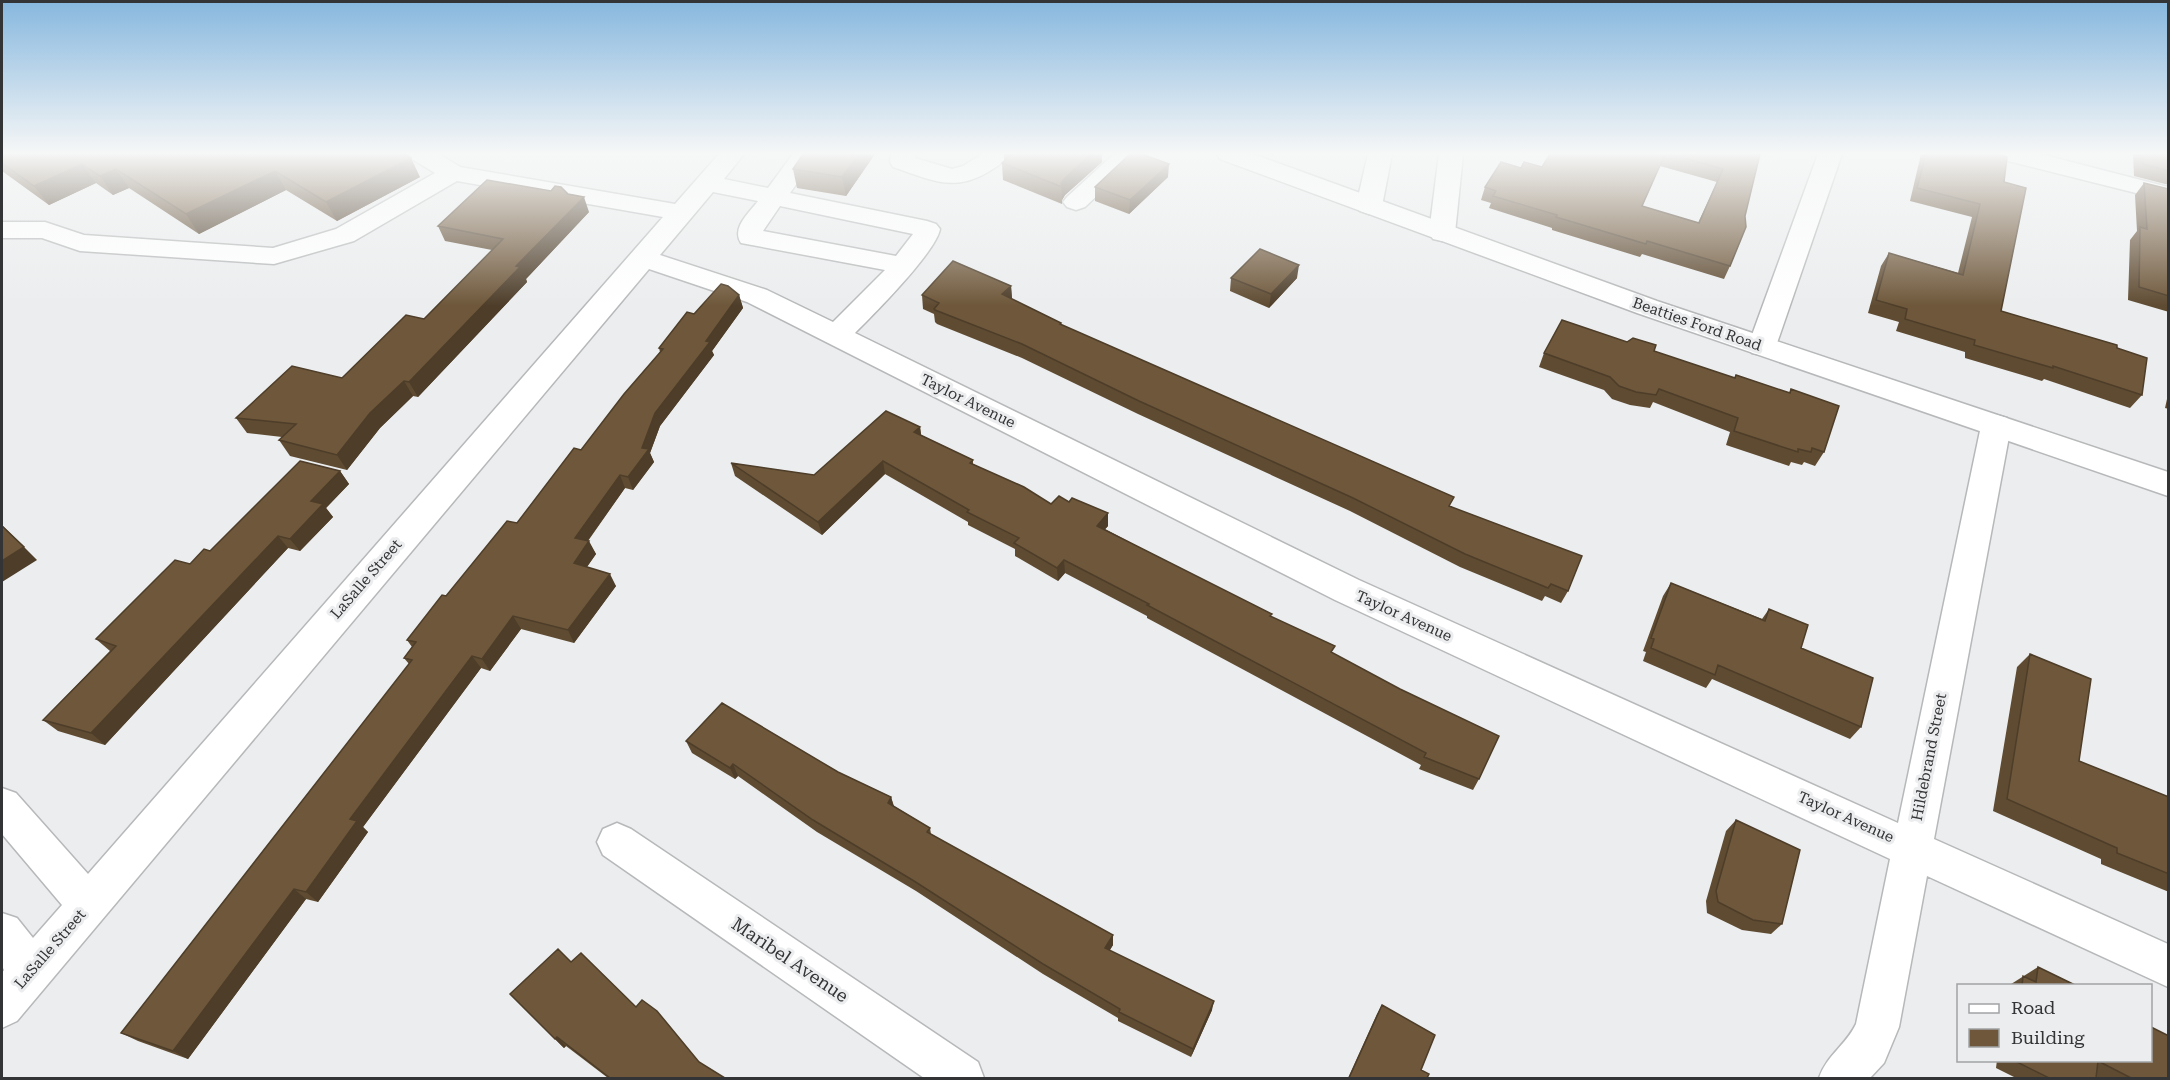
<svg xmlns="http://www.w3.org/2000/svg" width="2170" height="1080" viewBox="0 0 2170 1080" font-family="'Roboto Serif',serif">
<rect width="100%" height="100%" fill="#ebedee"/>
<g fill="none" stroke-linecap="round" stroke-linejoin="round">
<!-- minor casing -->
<g stroke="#b6b8b9" stroke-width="3">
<path id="minor" d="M409 154H439L460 167 675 204 719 154H744L724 179 768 188 793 154H818L790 193 927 221 936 224 940 229C936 252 874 314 855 333L1359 580 1898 823 1981 426 1985 418 1996 415 2007 418 2011 426 1934 839 2168 944V987L1927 876 1899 1027 1884 1063 1870 1078H1819C1826 1056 1846 1045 1856 1024L1890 859 1335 600 747 302 649 269 17 1021 2 1028V973L4 970 2 966V913L17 918 33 938 62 905 2 834V788L16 793 88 874 663 217 457 181 354 241 274 264 80 251 42 238H2V222H45L84 235 273 248 336 229 435 173 412 159ZM713 192 758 201C749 213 731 228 741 243L885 270 833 322 767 290 660 255ZM780 206 913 234 896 256 763 231Z
M891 154H915V158L952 169 963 166 982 154H1011C1005 162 996 167 988 172 953 193 929 179 893 167L890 162Z
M1114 154H1141L1085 207 1076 210 1067 207 1063 202 1067 197Z
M1368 154H1392L1382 206 1378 211 1369 214 1360 211 1356 206Z
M1439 154H1463L1455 233 1451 239 1442 241 1433 239 1429 233Z
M1818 154H1842L1776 346 1772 353 1762 355 1752 353 1748 346Z
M1997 154H2040L2168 187V201L2000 159Z
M617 823 631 829 978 1062 984 1078H924L603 855 597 842 603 829Z"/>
</g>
<!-- major casing -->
<g stroke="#b6b8b9" stroke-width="3">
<path id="major" d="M1217 154H1253L1657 301 2168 472V496L1637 313 1220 159Z"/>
</g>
<!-- minor -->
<use href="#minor" fill="#fff" fill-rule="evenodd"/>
<!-- major -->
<use href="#major" fill="#fff" fill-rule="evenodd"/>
</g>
<!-- wall -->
<path fill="#5f4b32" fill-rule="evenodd" d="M2 154 420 177 337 221 286 190 199 234 129 188 113 195 96 183 49 205 2 171Z
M803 154H875L846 196 797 188 793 169Z
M1004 154H1102V162L1065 195 1062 200V204L1003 180 1002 163 1004 161Z
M1550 154H1760L1730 266 1724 279 1642 254 1640 257 1552 230V228L1489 208 1491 203 1481 200 1485 187 1521 168 1542 167ZM1660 166 1717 182 1698 223 1642 206Z
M1921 154H1998L2004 182 2001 311 2117 348 2142 395 2130 408 2044 379 2042 381 1965 358V352L1896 331 1899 322 1868 313 1881 266 1889 253 1958 273 1972 217 1910 201Z
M2133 154H2169V185L2134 176Z
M1168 177 1129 214 1095 201V187Z
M2144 183 2169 189V312L2128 300 2130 240 2137 231 2135 195Z
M589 212 526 279 527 282 418 397 413 396 380 428 347 470 290 456 279 440 282 437 247 433 236 418 342 378 424 319 492 250 445 241 438 226Z
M1231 278H1297L1269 308 1230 291Z
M1011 286 1012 299 1061 323V325L1451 506 1568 591 1561 603 1545 596 1542 601 1460 567 1350 511 1138 414 1022 358 937 324 935 322 934 314 923 309 922 295Z
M739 295 743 308 712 351 714 355 660 426 650 453 654 462 633 490 625 488 588 541 596 554 587 567 616 586 574 643 521 629 490 671 481 668 363 827 368 832 318 902 306 899 188 1059 138 1041 121 1033 409 664 404 658 412 647 407 640 446 596 517 523 581 450 660 352 659 348 694 314Z
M1654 351 1734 378 1736 375 1789 393 1791 389 1824 452 1815 466 1804 462 1802 465 1791 462 1789 466 1726 445 1730 432 1653 402 1650 408 1630 405 1612 399 1604 390 1539 367 1544 353Z
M2169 390V409L2165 408Z
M920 427 921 435 973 460V464L1051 504 1069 502 1108 513V526L1105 529 1271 617 1333 653 1479 779 1473 790 1419 769 1421 765 1147 618V616L1065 573 1058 581 1015 556V549L968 525V522L885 474 822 535 735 476 731 463 814 475Z
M340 471 349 484 326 508 333 517 300 551 288 548 105 745 58 731 43 720 110 651 96 639 190 564Z
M1671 583 1762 619 1769 609 1861 727 1850 739 1712 679 1706 688 1643 661 1646 652 1643 651 1663 596Z
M2030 654 2079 761 2169 797V892L2101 864V859L1993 811 2017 667Z
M686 741 838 772 891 797 894 806 930 828 931 834 1113 945 1109 951 1212 1010 1191 1057 1118 1021V1018L1043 974 916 891 817 832 738 776 735 779 692 753Z
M1736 820 1782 924 1771 934 1742 930 1707 913 1706 901 1726 831Z
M571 962 636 1007 699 1062 725 1078H608L566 1046 564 1048 510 994Z
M2038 967 2077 986H2008Z
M1382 1005 1421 1070 1427 1078H1348L1377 1014Z
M1997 1060H2151L2169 1078H2016L1996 1068Z"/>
<!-- shaded-wall -->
<path fill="#4d3d29" d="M859 154H875L846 196 842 177Z
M1091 154H1102V162L1065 195 1062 200 1061 183 1065 178Z
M411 158 420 177 337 221 326 202Z
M82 164 96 183 49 205 34 186Z
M1169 164 1168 177 1129 214 1130 200Z
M116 169 129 188 113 195 100 176Z
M275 171 286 190 199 234 186 214Z
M584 197 589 212 526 279 527 282 418 397 409 382 516 266Z
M1299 265 1297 278 1269 308 1271 294Z
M1011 286 1012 299 1002 294Z
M739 295 743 308 712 351 714 355 660 426 650 453 654 462 633 490 628 477 642 448 655 413Z
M404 381 413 396 380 428 347 470 337 455 370 413Z
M920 427 922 441 914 432Z
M883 461 885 474 822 535 818 522Z
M340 471 349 484 326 508 333 517 300 551 290 539 311 501Z
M620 475 625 488 581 550 575 538Z
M1108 513V526L1097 538V526Z
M2 525 37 560 2 582Z
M278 536 288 548 105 745 91 733Z
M589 541 596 554 581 575 574 563Z
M1064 560 1065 573 1058 581 1057 568Z
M610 574 616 586 574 643 568 630Z
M513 616 521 629 490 671 482 659Z
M472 656 481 668 363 827 368 832 318 902 306 892 350 819Z
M733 764 738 776 735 779 730 768Z
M891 797 894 808 888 803Z
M294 889 306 899 188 1059 173 1051Z
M1113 935V945L1105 958V948Z
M1214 1001 1212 1010 1191 1057 1193 1049Z
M557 1037 566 1046 564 1048 555 1039Z"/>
<!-- building -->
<path fill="#6e573a" stroke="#4d3d29" stroke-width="1.5" d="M2 154H405L411 158 326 202 275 171 186 214 116 169 100 176 82 164 34 186 2 163Z
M803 154H859L842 177 793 169Z
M1012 154H1091L1065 178 1061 183 1062 187 1002 163Z
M1130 154H1142L1169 164 1130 200 1095 187Z
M1550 154H1665L1642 206 1699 223 1723 169 1670 154H1760L1745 216 1746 227 1730 266 1647 241 1646 244 1556 217 1557 215 1493 196 1496 191 1485 187 1501 162 1521 168 1524 162 1542 167Z
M1926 154H1998L2007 157 2004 182 2026 188 2001 311 2117 345V348L2147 358 2142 395 2053 366V368L1974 345 1975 340 1905 319 1907 309 1876 300 1889 253 1963 275 1980 204 1917 188Z
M2143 154H2169V171L2143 164Z
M487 180 551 191 555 186 561 187 568 194 584 197 516 266 520 267 409 382 404 381 370 413 337 455 279 440 296 424 236 418 292 366 342 378 406 315 424 319 503 239 438 226Z
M2144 183 2169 189V296L2139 287 2140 227 2147 229Z
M1260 249 1299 265 1271 294 1231 278Z
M953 261 1011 286 1002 294 1061 323 1060 324 1454 497 1449 506 1582 556 1568 591 1551 584 1548 588 1465 554 1353 498 1139 401 1022 344 935 310 934 309 939 303 922 295Z
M721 284 728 286 739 295 706 341 710 342 655 413 642 448 649 449 628 477 620 475 575 538 589 541 574 563 610 574 568 630 513 616 482 659 472 656 350 819 357 821 306 892 294 889 173 1051 121 1033 412 660 404 658 416 642 407 640 442 595 446 596 507 521 517 523 574 448 581 450 624 394 663 349 659 348 687 312 694 314Z
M1562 320 1627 342 1633 338 1656 345 1654 351 1735 378 1736 375 1790 393 1791 389 1839 406 1824 452 1812 448 1811 452 1798 449V452L1734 431 1738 418 1659 389 1656 395 1636 392 1619 386 1610 377 1544 353Z
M886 411 920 427 914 432 973 460 970 463 1024 487 1051 504 1059 496 1069 502 1072 498 1108 513 1097 526 1272 614 1270 616 1335 646 1331 652 1400 689 1499 736 1479 779 1424 757 1426 753 1147 605 1149 604 1064 560 1057 568 1014 543 1019 538 967 512 969 510 883 461 818 522 731 463 814 475Z
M300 461 340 471 311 501 323 504 290 539 278 536 91 733 43 720 116 646 96 639 175 560 190 564 204 549 210 551Z
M2 526 24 547 2 561Z
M1671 583 1765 621 1769 609 1808 625 1801 648 1873 678 1861 727 1718 665 1715 675 1651 648 1654 639 1651 638Z
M2030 654 2091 679 2079 761 2169 797V874L2117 853V848L2007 799Z
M722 703 838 772 891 797 888 803 930 828 927 832 1113 935 1105 948 1214 1001 1193 1049 1119 1012 1120 1009 1043 964 914 881 813 820 733 764 730 768 686 741Z
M1736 820 1800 850 1782 924 1753 920 1718 902 1716 891Z
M558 949 571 962 581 953 636 1007 642 1000 657 1011 699 1062 725 1078H610L557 1037 555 1039 510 994Z
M2038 967 2077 986H2022L2023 976 2036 982Z
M1382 1005 1435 1035 1421 1070 1429 1074 1427 1078H1349Z
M2151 1027 2169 1036V1078H2131L2098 1061 2096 1078H2049L2013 1060H2151Z"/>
<!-- sky -->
<linearGradient id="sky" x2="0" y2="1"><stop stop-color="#86b7de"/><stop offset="0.5" stop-color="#f6f7f7"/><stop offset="1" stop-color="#f6f7f7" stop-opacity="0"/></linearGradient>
<rect width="2170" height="306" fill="url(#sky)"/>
<g text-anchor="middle" stroke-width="6" stroke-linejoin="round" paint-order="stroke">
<!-- street labels -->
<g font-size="15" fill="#333435" stroke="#ebedee">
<text transform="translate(1697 324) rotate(19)" y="5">Beatties Ford Road</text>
<text transform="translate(968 401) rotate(26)" y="5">Taylor Avenue</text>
<text transform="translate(366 579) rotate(-49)" y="5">LaSalle Street</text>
<text transform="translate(1404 616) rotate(24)" y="5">Taylor Avenue</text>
<text transform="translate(1929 757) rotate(-79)" y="5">Hildebrand Street</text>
<text transform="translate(1846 817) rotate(24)" y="5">Taylor Avenue</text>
<text transform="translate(50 949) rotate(-49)" y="5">LaSalle Street</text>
</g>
<!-- near-street labels -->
<g font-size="18" fill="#333435" stroke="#ebedee">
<text transform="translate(790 960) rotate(34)" y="6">Maribel Avenue</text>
</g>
</g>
<!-- border -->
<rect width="2170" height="1080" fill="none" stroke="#333435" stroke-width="6"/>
<!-- legend -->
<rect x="1957" y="984" width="195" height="78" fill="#ebedee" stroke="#a1a3a4" stroke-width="1.5"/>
<rect x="1969" y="1004" width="30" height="9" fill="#ffffff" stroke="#a1a3a4" stroke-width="1.5"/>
<text x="2011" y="1014" font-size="18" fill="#333435">Road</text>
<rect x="1969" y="1029" width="30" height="18" fill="#6e573a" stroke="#a1a3a4" stroke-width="1.5"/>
<text x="2011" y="1044" font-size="18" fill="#333435">Building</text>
</svg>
